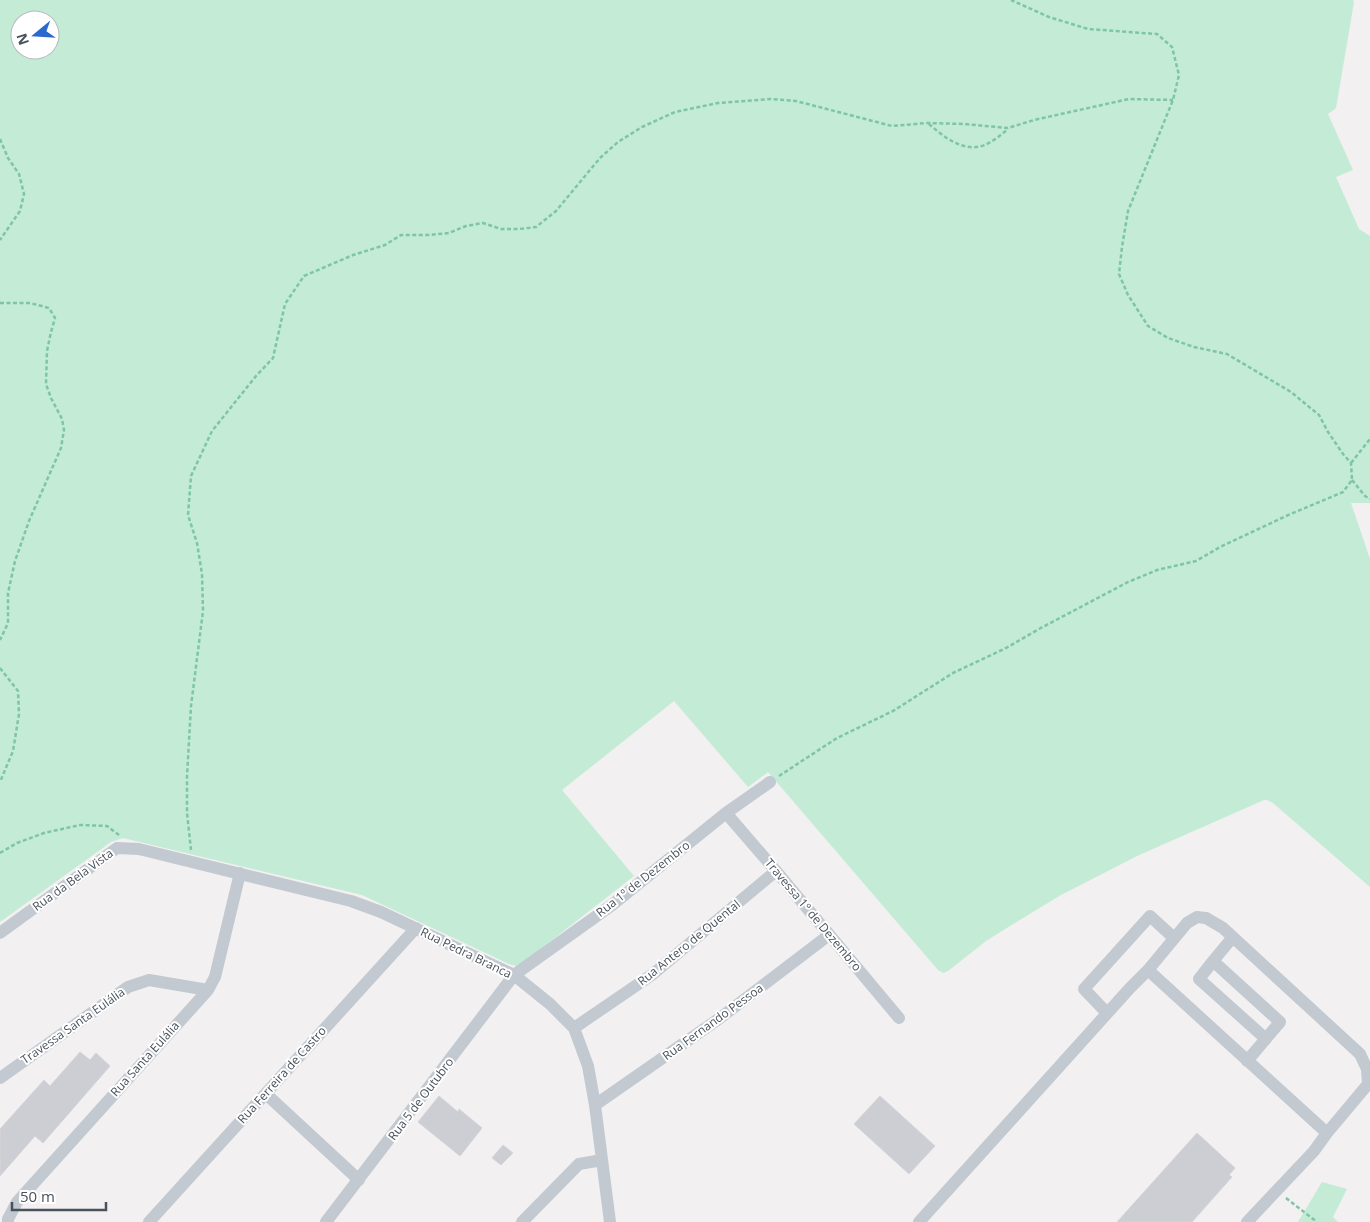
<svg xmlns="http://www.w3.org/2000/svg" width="1370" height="1222" viewBox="0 0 1370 1222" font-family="'Open Sans',sans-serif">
<rect width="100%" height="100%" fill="#f2f0f0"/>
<!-- green -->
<path fill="#c3ebd5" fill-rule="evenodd" d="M0 0H1353L1354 2 1336 108 1328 114 1353 170 1336 177 1359 229 1370 236V503H1351L1370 559V887L1273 803 1267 800H1264L1137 856 1061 895 1010 926 986 941 948 971 943 973 938 970 768 772 748 787 674 701 562 790 634 876 525 961 517 966 509 964 362 895 123 838 111 842 0 922ZM20 20H50V50H20Z
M1322 1182 1347 1189 1333 1217 1338 1222H1298Z"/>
<!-- building -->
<path fill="#cdced3" stroke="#d4d5da" d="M80 1052 90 1060 96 1053 110 1066 43 1143 35 1136 0 1176V1129L44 1080 50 1086Z
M439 1096 458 1112 459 1109 482 1128 460 1156 418 1122Z
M880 1096 935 1146 909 1174 854 1124Z
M1197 1133 1235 1168 1229 1175 1232 1177 1192 1222H1117Z
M503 1145 513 1153 501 1165 492 1158Z"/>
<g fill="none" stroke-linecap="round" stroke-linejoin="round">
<!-- path -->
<path stroke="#7ec5a7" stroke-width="2.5" stroke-dasharray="4 2.5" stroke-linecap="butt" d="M929 124C946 139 969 157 992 141 998 138 1003 133 1008 129
M0 139 8 158 19 174 24 194 20 211 0 240
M0 303H30L49 308 55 318 51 332 47 351 46 384 51 398 62 419 64 430 61 448 29 521 15 561 8 593V623L0 640
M1351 463 1370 439
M1352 480 1365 496 1370 499
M0 668 18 691 19 714 13 751 0 782
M779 776 837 738 893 711 953 673 1006 648 1039 629 1128 582 1157 570 1196 561 1220 547 1286 516 1343 492 1352 480 1351 463 1343 454 1328 432 1319 415 1291 392 1227 354 1194 347 1168 338 1148 326 1128 295 1119 274 1122 247 1128 211 1173 100 1179 75 1172 47 1157 34 1088 29 1049 17 1011 0
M191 850 187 813V776L191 706 203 611 202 574 197 543 188 515 191 476 212 431 256 376 273 358 285 304 304 276 353 255 385 245 401 235H428L449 233 466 226 483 223 501 229H519L536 227 556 211 600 158 618 142 642 127 675 112 718 103 770 99 796 101 892 126 927 123 964 124 1008 128 1034 120 1129 99 1173 100
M0 853 17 843 44 833 80 825 107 826 119 835
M1286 1198 1317 1222"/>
<!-- minor -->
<path stroke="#c2c9d0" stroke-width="12" d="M726 813 776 871 899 1018
M0 933 117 848 139 849 351 901 381 912 514 975 550 1004 574 1028 588 1066 595 1105 610 1222
M1213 961 1233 937
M1148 970 1327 1133
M1107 1013 1084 989 1150 916 1174 938
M574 1028 653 974 776 871
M1247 1061 1280 1022 1213 961 1199 979 1266 1039
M0 1078 128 987 149 980 208 990
M266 1094 359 1180
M595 1105 720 1018 829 935
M8 1222V1219L17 1202 208 990 215 977 240 873
M149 1222 416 928
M326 1222 514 975 612 905 726 813 770 782
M522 1222 579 1164 602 1160
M919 1222 1130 988 1148 970 1187 923 1197 917 1206 918 1223 928 1360 1054 1367 1069 1368 1084 1327 1133 1314 1151 1247 1222"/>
</g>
<g text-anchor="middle" stroke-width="4" stroke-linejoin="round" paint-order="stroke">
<!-- street labels -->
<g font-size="12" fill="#49515b" stroke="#fff">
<text transform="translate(643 879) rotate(-38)" y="4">Rua 1º de Dezembro</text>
<text transform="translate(73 880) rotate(-36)" y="4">Rua da Bela Vista</text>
<text transform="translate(813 915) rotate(50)" y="4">Travessa 1º de Dezembro</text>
<text transform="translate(689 943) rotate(-39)" y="4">Rua Antero de Quental</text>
<text transform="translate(466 953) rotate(26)" y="4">Rua Pedra Branca</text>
<text transform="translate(713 1022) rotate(-36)" y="4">Rua Fernando Pessoa</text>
<text transform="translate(73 1026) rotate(-35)" y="4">Travessa Santa Eulália</text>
<text transform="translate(145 1059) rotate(-48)" y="4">Rua Santa Eulália</text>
<text transform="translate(282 1075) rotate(-48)" y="4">Rua Ferreira de Castro</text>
<text transform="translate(421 1099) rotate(-53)" y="4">Rua 5 de Outubro</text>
</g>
</g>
<!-- north arrow -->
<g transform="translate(35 35) rotate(252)"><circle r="24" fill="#ffffff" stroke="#b6b9bd"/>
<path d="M0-4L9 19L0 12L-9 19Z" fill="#2c69cf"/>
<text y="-8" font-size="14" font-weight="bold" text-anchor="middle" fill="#49515b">N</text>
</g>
<!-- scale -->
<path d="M12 1202v8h94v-8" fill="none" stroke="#49515b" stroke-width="2.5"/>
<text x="20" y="1202" font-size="15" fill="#49515b" stroke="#ffffff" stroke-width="4" paint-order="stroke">50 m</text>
</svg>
